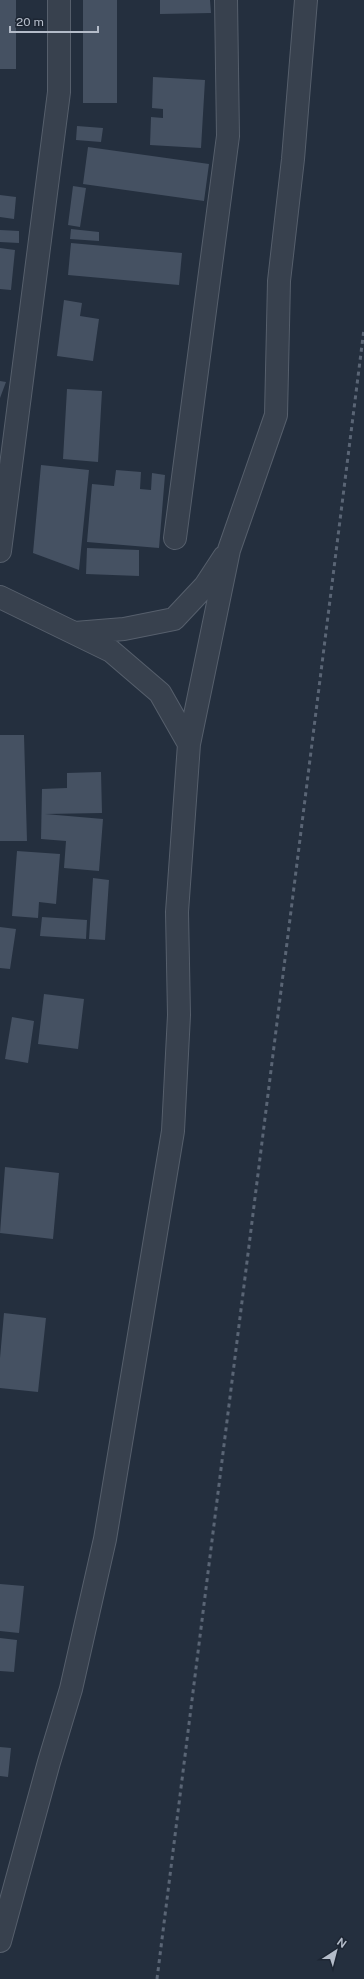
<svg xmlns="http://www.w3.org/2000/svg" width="364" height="1979" viewBox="0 0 364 1979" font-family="'Public Sans',sans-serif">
<rect width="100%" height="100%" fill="#242f3e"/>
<!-- building -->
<path fill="#455162" d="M0 0H16V69H0Z
M83 0H117V103H83Z
M160 0H210L211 13 160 14Z
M153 77 205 80 201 148 150 145 151 117 163 118V109L152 108Z
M77 126 103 128 101 142 76 140Z
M88 147 209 164 204 201 83 184Z
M73 186 86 188 80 227 68 225Z
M0 195 16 197 14 219 0 217Z
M71 229 99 232V241L70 239Z
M0 230 19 231V243L0 242Z
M71 243 182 253 179 285 68 275Z
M0 248 15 250 11 290 0 289Z
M64 300 82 303 80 316 99 319 93 361 57 356Z
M0 381 6 382 0 398Z
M67 389 102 391 98 462 63 459Z
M41 465 89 470 79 570 33 553Z
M116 470 141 472 140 489 151 490 152 473 165 475 159 548 87 542 92 484 114 486Z
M87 548 139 550V576L86 574Z
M0 735H24L27 841H0Z
M101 772 102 813 45 814 103 819 99 871 64 868 66 841 41 839 42 789 67 788V773Z
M17 851 60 854 56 904 39 902 38 918 12 916Z
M93 878 109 880 105 940 89 939Z
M42 917 87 920 86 939 40 936Z
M0 927 16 929 10 969 0 968Z
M44 994 84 999 78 1049 38 1044Z
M12 1017 34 1021 28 1063 5 1059Z
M5 1167 59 1173 53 1239 0 1233Z
M4 1313 46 1318 38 1392 0 1388V1358Z
M0 1584 24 1586 19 1633 0 1631Z
M0 1638 17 1640 14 1672 0 1671Z
M0 1747 11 1748 8 1777 0 1776Z"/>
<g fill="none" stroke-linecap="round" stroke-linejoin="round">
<!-- minor casing -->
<g stroke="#565f6c" stroke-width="24">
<path id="minor" d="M175 538 228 136 226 0
M0 551 59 92V0
M0 597 111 651 160 693 189 744
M75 633 124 629 174 619 205 586 224 557
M0 1941 49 1762 71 1689 105 1539 173 1131 179 1015 177 912 189 744 229 550 276 415 279 281 293 159 306 0"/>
</g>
<!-- minor -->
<use href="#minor" stroke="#38414e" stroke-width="22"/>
<!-- rail -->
<path stroke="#5a6575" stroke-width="3" stroke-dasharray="4 4" stroke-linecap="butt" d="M157 1979 364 329"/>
</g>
<!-- north arrow -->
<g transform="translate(336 1951) rotate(36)" stroke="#1d2633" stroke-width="3" paint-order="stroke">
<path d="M0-3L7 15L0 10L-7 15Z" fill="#b4bcc9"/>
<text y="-6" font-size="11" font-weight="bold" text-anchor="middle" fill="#b4bcc9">N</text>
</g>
<!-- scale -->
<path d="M10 26v6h88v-6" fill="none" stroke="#b4bcc9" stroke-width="2"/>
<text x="16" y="26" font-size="12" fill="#b4bcc9" stroke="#1d2633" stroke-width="3" paint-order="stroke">20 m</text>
</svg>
